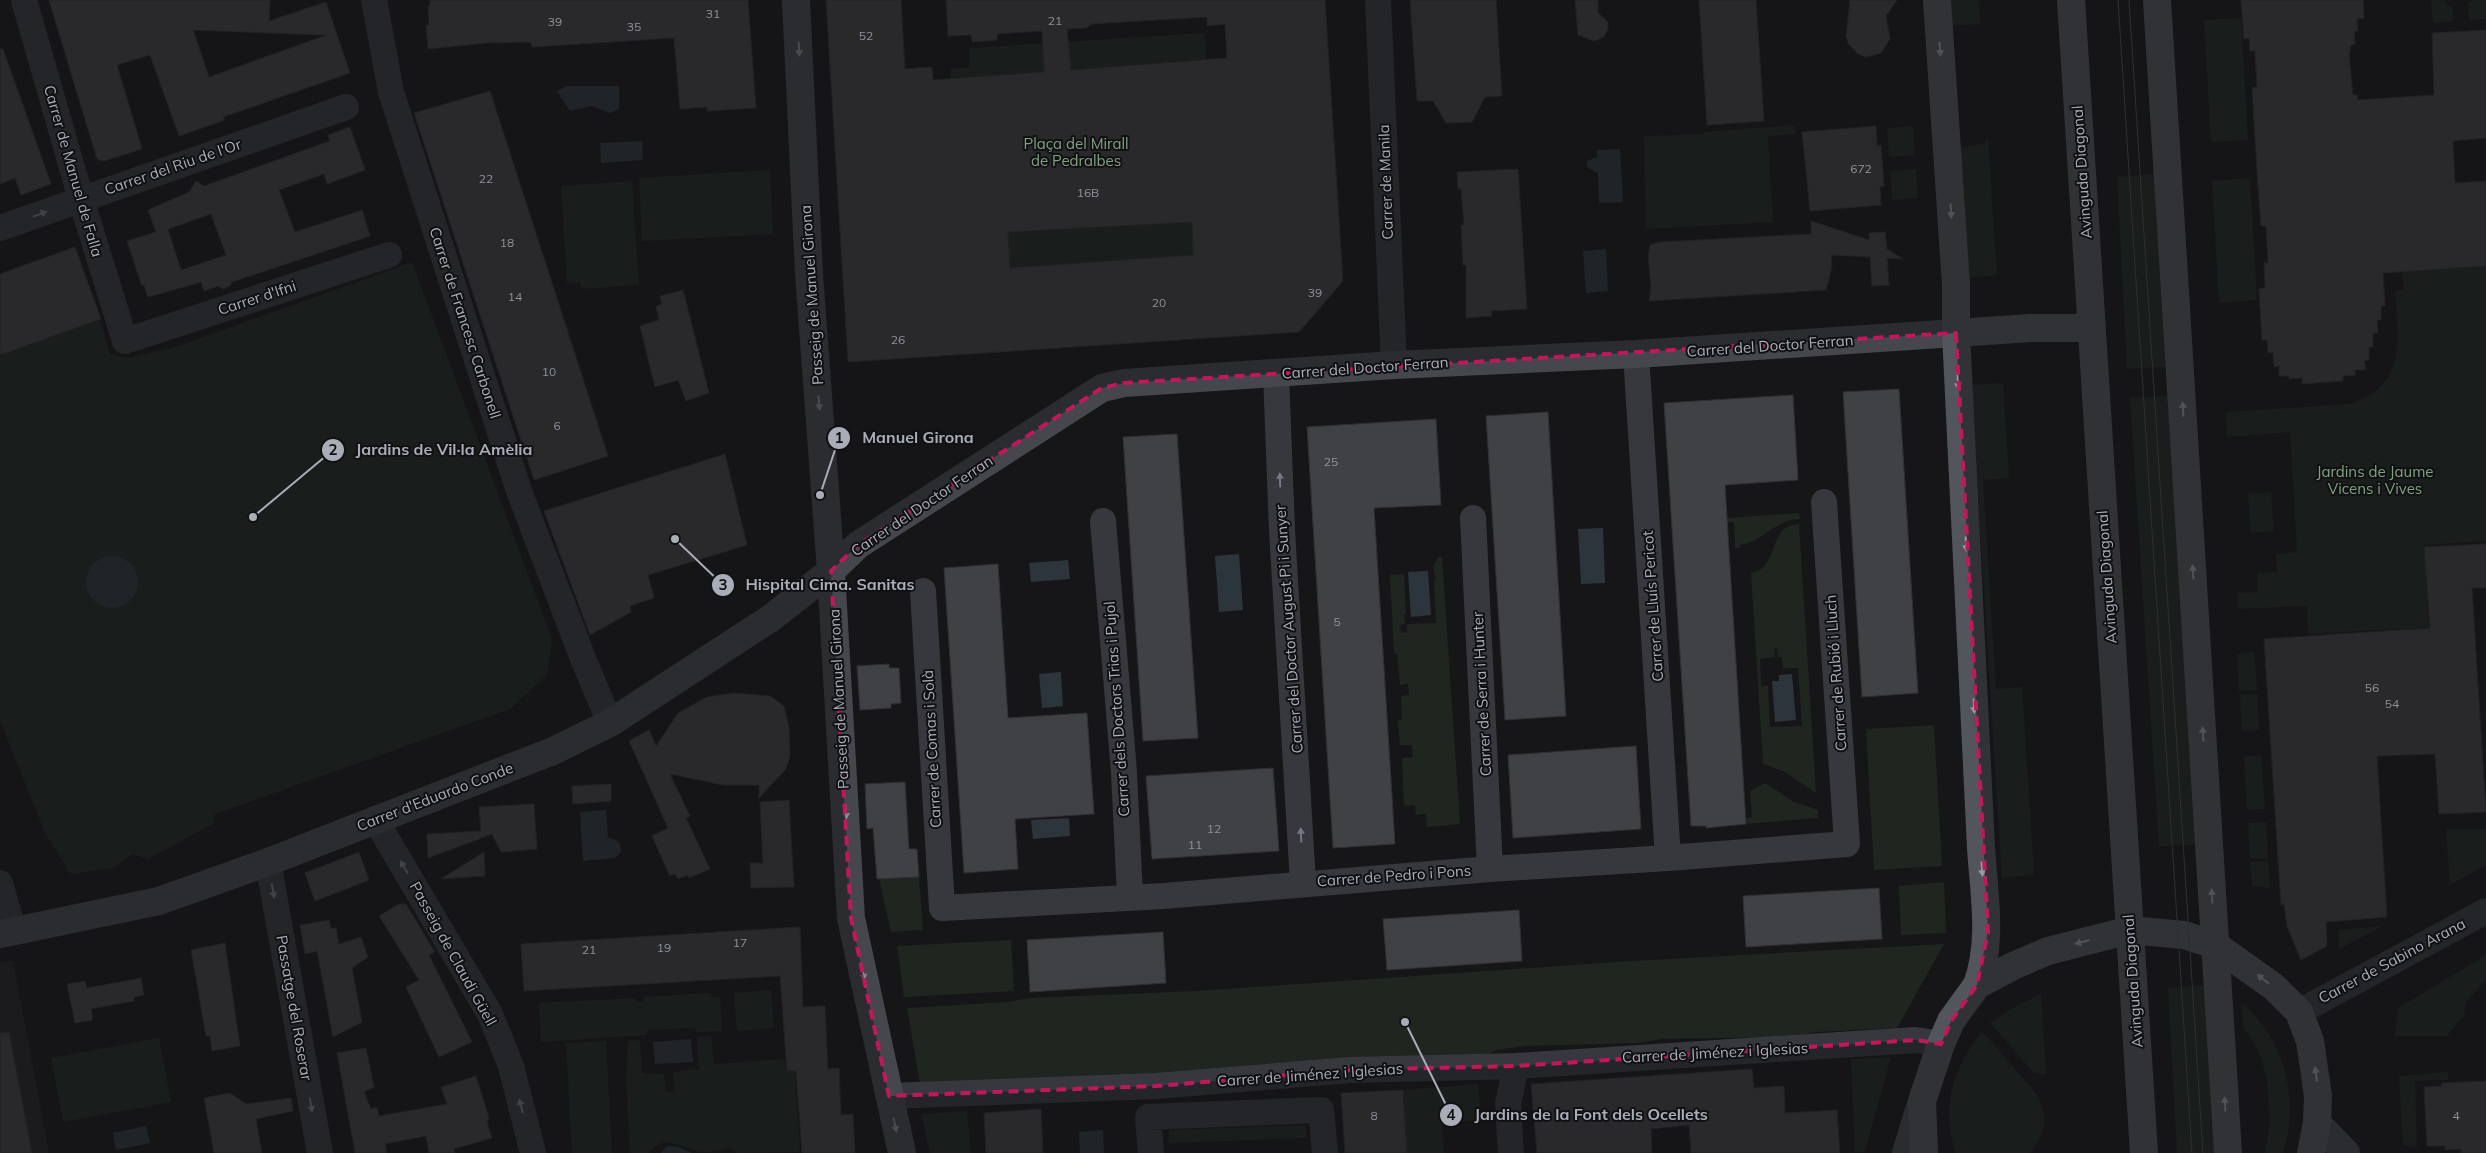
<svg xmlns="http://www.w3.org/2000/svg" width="2486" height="1153" viewBox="0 0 2486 1153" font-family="Mulish,sans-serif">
<rect width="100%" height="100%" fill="#161618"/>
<!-- built -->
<path fill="#222225" d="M13 961 49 1153H0V962Z"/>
<!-- green -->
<path fill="#1e261f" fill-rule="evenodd" d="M1947 0H1979L1980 24 1952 26 1960 147 1982 144 1988 139 1997 275 1965 278Z
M2431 0H2444L2449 6 2452 5 2453 21 2433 23Z
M2474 0H2486V19L2469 20 2468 4Z
M2241 18 2248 140 2211 142 2204 20Z
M1205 33 1220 337 1171 257 1011 268 1016 351 968 355 950 69 970 67 969 48Z
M1795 125V134L1768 136 1773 222 1646 229 1644 136 1704 134V132Z
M1913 126 1915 155 1889 157 1887 128Z
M1916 169 1918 198 1892 200 1890 171Z
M770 170 773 234 642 241 639 178Z
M2154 174 2165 367 2127 369 2117 177Z
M2250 178 2257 300 2219 303 2212 181Z
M632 181 639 285 581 289 580 282 567 283 561 186Z
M412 262 552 639 547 675 510 709 215 814 213 824 148 859 132 854 113 868 71 874 46 835 0 721V355L100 320 110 354 126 358 176 347Z
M2486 265V541L2424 545 2429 627 2308 634 2307 606 2238 609 2237 593 2258 592V573L2277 572 2276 554 2297 552 2290 432 2227 437 2226 412 2350 404C2408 386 2398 338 2395 291L2404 290 2402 270Z
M2003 383 2009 478 1983 480 1996 689 2022 687 2034 874 2002 878 1971 385Z
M2168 396 2196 845 2159 846 2130 398Z
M2271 492 2274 531 2251 533 2248 494Z
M1799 513 1800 519C1776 519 1763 542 1740 545V548H1735L1734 522H1728L1727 518Z
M1799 524 1816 793 1783 771 1763 764 1751 573C1754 572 1760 571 1762 568 1777 557 1771 525 1799 524ZM1777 648 1778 657H1782L1783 668H1798L1802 726 1770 727 1768 686H1761L1760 659 1775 657 1774 649Z
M1439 556 1442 557 1460 824 1427 827 1426 814 1416 815 1415 805 1404 806 1402 758 1413 757 1412 745H1400L1398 720H1402L1401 696 1409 695 1408 684 1400 685 1397 654H1394L1390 575 1404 574 1406 614H1404L1405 624 1400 625 1401 633 1407 632V624L1436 623 1434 581 1436 580 1433 567Z
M2254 652 2257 690 2239 691 2237 654Z
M2257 694 2259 730 2242 731 2240 695Z
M1934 725 1942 866 1874 870 1866 729Z
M2261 755 2265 809 2247 810 2244 757Z
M1765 783 1794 802 1818 810V818L1746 824V818L1752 817 1750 791Z
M2266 822 2268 858 2250 859 2248 823Z
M2446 829H2486V865L2450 885Z
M2268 861 2270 888 2252 886 2250 862Z
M919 877 923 930 891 932 879 879Z
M1944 882 1946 933 1901 935 1899 886Z
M2383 926 2339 949 2338 930Z
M1011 940 1014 991 904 997 897 946Z
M1944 944 1897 1028 1817 1032 1786 1037 1661 1039 1639 1043 1525 1046 1496 1050 1462 1067 922 1095 907 1008 1008 1002 1030 998 1196 991 1631 961Z
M2486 955V980L2466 1002 2464 1015 2447 1036H2395L2398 1008Z
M2205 985 2216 1153H2177L2168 988Z
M771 990 774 1028 737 1031 734 993Z
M711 993V997H720L722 1031 696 1032 695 1028 647 1030V1035L541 1042 539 1003 635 998 636 1002H644V997Z
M2041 994 2046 1074 2034 1073 1990 1023 2013 1008Z
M2242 1003C2285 1040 2300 1099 2283 1153H2265L2270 1123 2267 1079 2259 1052 2243 1026Z
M1982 1031 2035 1092C2050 1117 2047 1131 2030 1153H1956C1940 1105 1953 1070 1982 1031Z
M711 1036 714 1064 785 1059 786 1071H795L800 1152 736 1153 730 1148C721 1150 712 1152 703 1152 684 1151 664 1131 649 1153H630L626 1078 628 1041 640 1040 642 1073 664 1074 666 1092 675 1091 673 1072 699 1069 697 1037Z
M159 1038 171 1102 63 1122 51 1058Z
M606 1041 612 1153H572L566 1043Z
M1891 1057 1865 1151 1855 1153 1851 1059Z
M2448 1072V1080L2415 1081 2417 1147 2403 1145 2399 1076Z
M1478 1084 1481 1120 1442 1123 1444 1153H1407L1403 1090Z
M967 1111 971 1153H930L921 1114Z
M1306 1125 1307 1138 1169 1143V1130Z"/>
<!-- water -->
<path fill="#2c353c" d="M567 86H619V109L610 113 592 106 570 111 557 91Z
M642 141 643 160 601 163 600 143Z
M1620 149 1623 202 1599 203 1598 173 1587 167V161L1597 157V150Z
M1606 249 1608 291 1586 293 1583 251Z
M1603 528 1605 583 1581 584 1578 529Z
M1239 554 1243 610 1219 612 1215 556Z
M86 582a26 26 0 1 1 52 0a26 26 0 1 1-52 0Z
M1068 560 1070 579 1031 582 1029 563Z
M1428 571 1431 615 1411 617 1408 572Z
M1061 672 1063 706 1042 708 1039 674Z
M1792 674 1796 720 1775 722 1772 681H1779V675Z
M606 810 608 838C617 839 621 842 621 852L615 858 583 861 580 812Z
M1069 818 1070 836 1033 839 1031 820Z
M691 1039 693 1062 655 1064 653 1042Z
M146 1126 150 1143 116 1150 113 1133Z
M1103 1130 1104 1153H1080L1079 1132Z
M667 1146 679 1147 692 1153H661Z"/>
<!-- building -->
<path fill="#404145" stroke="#303034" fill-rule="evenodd" d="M49 0H270L269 21 326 2 350 73 223 117 225 120 179 136 150 55 117 65 142 149 104 161 98 160 96 156ZM193 30 269 33 327 35 209 77Z
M430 0H748L756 108 707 111V107L680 109 674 38 532 47 531 43 527 42 487 43 428 49 426 25H429L428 6H430Z
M826 0H901L905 69 932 67 933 80 1044 72 1042 31 997 34V40L972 42 971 35 948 36 946 0H1325L1343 281 1299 332 848 362ZM1207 17V26L1225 24 1227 58 1071 70 1067 29 1087 28 1091 24ZM1192 222 1193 255 1010 268 1008 232Z
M1410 0H1496L1502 96 1485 97 1472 122 1446 123 1433 101H1417Z
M1575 0H1598V13L1608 22V29L1604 37 1594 41 1578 35Z
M1699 0H1756L1764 121 1707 125Z
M1850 0H1897L1886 16 1890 39 1881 53 1866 57 1858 54 1848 43 1846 36Z
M2241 0H2363L2364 18 2357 19 2358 31H2354L2355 44 2351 45 2349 55 2353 95H2357L2358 100 2434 95 2432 33 2486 30V138L2453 141 2455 183 2486 181V266L2383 273 2385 306H2381V320H2377L2378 333H2373V347H2369V360L2364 361 2366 370H2355V375L2343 376V381L2302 384V378L2289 379V376H2279V366L2274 367 2273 352 2268 353 2267 340H2262L2259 289 2265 288 2264 263H2268L2266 226H2261L2258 188 2252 88 2257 87 2255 51H2250L2249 38 2244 39Z
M0 49H3L51 184 21 195 15 178 0 184Z
M490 91 608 456 534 480 414 113Z
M1876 126 1877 146 1881 145 1884 186 1880 187 1881 205 1810 211 1802 132Z
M350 127 365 170 327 184 324 174 279 190 295 232 362 210 370 236 232 282 230 286 223 289 218 286 204 291 201 282 148 297 144 285 142 286 127 241 156 232 148 210 189 192 196 181 204 186 330 141 328 135ZM211 214 226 255 181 270 168 229Z
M1518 169 1527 309 1491 311 1492 316 1466 318V265H1463L1461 225H1464L1461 189H1458L1457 172Z
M1811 221 1869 240V233L1885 232 1887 249 1903 259 1887 258 1889 285 1872 286 1870 257 1831 255 1832 266 1826 290 1649 301 1651 287 1648 256 1650 245 1660 242 1811 234Z
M75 247 101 319 0 355V274Z
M683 290 709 393 686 401 678 380 655 387 640 326 659 320 656 306 662 304 660 296Z
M1899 389 1918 693 1862 697 1843 392Z
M1793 395 1798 480 1725 485 1746 824 1706 828V826H1691L1664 403Z
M1548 412 1566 716 1505 720 1486 416Z
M1436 419 1441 505 1374 508 1395 844 1333 848 1307 427Z
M1177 434 1198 738 1143 741 1123 437Z
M725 454 747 545 648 575 654 598 630 606 631 612 590 635 544 511Z
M2486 544V588H2472L2486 812 2439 814 2435 754 2377 756 2387 917 2326 922 2327 946 2301 960 2287 926 2284 904 2281 905 2264 639 2430 628 2424 547Z
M998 564 1008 718 1087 713 1094 814 1015 819 1018 869 964 873 944 568Z
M889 664V668H899L901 703 891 704V708L860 710 857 666Z
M733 693 770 696 784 706 789 727 790 754 788 763 785 770 759 798V785H723L670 774 690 816 686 818 710 869 689 878 688 875 678 879 675 874 670 876 652 836 668 828 629 741 649 730 656 746 678 713 707 697Z
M1636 746 1641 829 1513 838 1508 755Z
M1273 768 1279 851 1152 859 1146 776Z
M905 782 909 849H917L919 877 877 879 873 828 867 829 865 784Z
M611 784V801L573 804 572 786Z
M789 800 794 887 751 888 750 863H763L760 802Z
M534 804 537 849 501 852 492 834 428 858 427 834 481 831 479 807Z
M359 852 369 880 315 901 305 873Z
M484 852 485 876 441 879Z
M1879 888 1882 939 1746 947 1743 896Z
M399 904H406L435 952 429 955 472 1042 439 1057 406 987 419 980 379 916Z
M1519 910 1522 961 1387 970 1383 919Z
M329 920 331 929 336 928 339 944 361 937 368 957 352 968 362 1022 333 1037 317 951 305 954 300 925Z
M800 927 803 1007 825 1006 828 1069 839 1068 841 1115 853 1114 855 1153H802L796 1071H787L780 976 524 991 521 944Z
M1163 932 1166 983 1030 992 1027 940Z
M225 943 240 1046 212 1051 210 1036H206L191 950Z
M141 978 144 995 134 997V1001L91 1009 93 1020 75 1023 67 984 85 981 87 988Z
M9 1032 32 1153H0V1033Z
M366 1048 374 1087 364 1092 371 1109 377 1107 379 1116 447 1104 441 1087 476 1076 489 1118 487 1122 492 1138 454 1149 455 1153H429L426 1136 385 1144 387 1153H355L337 1053Z
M1752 1069 1754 1088 1784 1086 1785 1113 1837 1110 1840 1153H1691L1689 1125 1651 1129 1652 1153H1537L1531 1084Z
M2486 1081V1153H2461V1149L2445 1150V1146H2427L2424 1087 2442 1086V1083Z
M1403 1090 1407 1153H1345L1341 1093Z
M230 1093 246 1104 291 1098 293 1111 256 1119 262 1153H214L204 1098Z
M1041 1109 1043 1153H986L984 1113Z"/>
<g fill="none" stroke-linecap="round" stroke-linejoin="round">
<!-- street -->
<path stroke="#37383d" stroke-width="26" d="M24 0 81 199 125 341 389 255
M374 0 391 92 519 491 584 661 610 723
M1378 0 1394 365
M0 228 346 107
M1636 354 1668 858
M1276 374 1282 530 1303 883
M1473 518 1490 869
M1103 521 1124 772 1130 896
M923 591 942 908 1164 896 1490 869 1668 858 1847 844 1824 502
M375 819 490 1014 511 1066 533 1153
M268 862 320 1153
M0 883 14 932
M2299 1012 2486 911
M889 1096 1156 1086 1350 1070 1516 1066 1916 1040 1941 1044
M1151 1153 1148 1117 1321 1110 1325 1153
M1511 1153 1508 1104 1516 1066"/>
<!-- secondary -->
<path stroke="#45474d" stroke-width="28" d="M796 0 809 274 831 571 851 918 902 1153
M0 934 159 901 268 862 553 751 610 723 771 618 831 571 858 545 1102 388 1124 383 1394 365 1636 354 1956 333
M2317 1123 2346 1153
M1906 1153 1920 1107"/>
<!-- primary -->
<path stroke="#53555c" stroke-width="28" d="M1937 0 1956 285V333L1981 848C1984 895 1993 940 1977 985
M2071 0 2144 1153
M2157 0 2228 1153
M1956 333 2030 328H2091
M1924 1153 1922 1101 1941 1044 1951 1021 1977 985 2013 966 2048 951 2130 930 2184 935 2215 945 2274 987 2299 1012 2310 1041 2318 1096 2317 1123 2311 1153"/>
<!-- tram -->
<path stroke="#4a4c52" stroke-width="1" d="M2118 0 2192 1153
M2129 0 2203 1153"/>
</g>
<!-- one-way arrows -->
<defs><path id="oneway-solid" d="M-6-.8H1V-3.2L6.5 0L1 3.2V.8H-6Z" transform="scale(1.25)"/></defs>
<g fill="#858993">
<use href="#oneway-solid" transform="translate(799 49) rotate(87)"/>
<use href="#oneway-solid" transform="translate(819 403) rotate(86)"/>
<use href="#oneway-solid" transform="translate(846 812) rotate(87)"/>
<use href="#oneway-solid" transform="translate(863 973) rotate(78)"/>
<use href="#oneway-solid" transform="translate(895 1125) rotate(78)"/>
</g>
<g fill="#979ba6">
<use href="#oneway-solid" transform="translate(1940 49) rotate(86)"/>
<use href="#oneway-solid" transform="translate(1951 211) rotate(86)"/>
<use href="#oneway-solid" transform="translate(1958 382) rotate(87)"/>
<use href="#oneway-solid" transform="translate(2183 409) rotate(-93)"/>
<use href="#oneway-solid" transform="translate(1966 544) rotate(87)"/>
<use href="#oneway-solid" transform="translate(2193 572) rotate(-93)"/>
<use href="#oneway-solid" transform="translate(1974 706) rotate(87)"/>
<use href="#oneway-solid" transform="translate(2203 734) rotate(-93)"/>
<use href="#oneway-solid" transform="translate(1982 869) rotate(86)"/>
<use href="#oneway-solid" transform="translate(2212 896) rotate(-93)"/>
<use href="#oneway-solid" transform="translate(2082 942) rotate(166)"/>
<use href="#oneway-solid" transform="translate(2263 979) rotate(-142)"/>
<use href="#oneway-solid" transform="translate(2316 1074) rotate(-98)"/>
<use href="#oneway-solid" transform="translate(2225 1104) rotate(-94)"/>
</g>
<g fill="#757881">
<use href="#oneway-solid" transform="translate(40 214) rotate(-20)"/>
<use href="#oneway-solid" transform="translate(1280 480) rotate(-92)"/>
<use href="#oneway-solid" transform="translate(1301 835) rotate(-93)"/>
<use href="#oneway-solid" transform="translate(404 867) rotate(-121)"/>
<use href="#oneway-solid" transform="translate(273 891) rotate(80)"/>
<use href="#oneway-solid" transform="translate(311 1105) rotate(80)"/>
<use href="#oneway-solid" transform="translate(521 1106) rotate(-105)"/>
</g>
<!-- marked area -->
<path d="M0 0H2486V1153H0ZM1956 333 1988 931 1977 985 1951 1021 1941 1044 1916 1040 1516 1066 1350 1070 1156 1086 889 1096 851 918 831 571 858 545 1102 388 1124 383Z" fill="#161618" fill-opacity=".55" fill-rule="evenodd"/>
<path fill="none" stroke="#c2185b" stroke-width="4" stroke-dasharray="10 6" stroke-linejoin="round" d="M1956 333 1988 931 1977 985 1951 1021 1941 1044 1916 1040 1516 1066 1350 1070 1156 1086 889 1096 851 918 831 571 858 545 1102 388 1124 383Z"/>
<g text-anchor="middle" stroke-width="4" stroke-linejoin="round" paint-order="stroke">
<!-- number labels -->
<g font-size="12" fill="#8e929b">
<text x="713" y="18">31</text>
<text x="1055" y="25">21</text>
<text x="555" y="26">39</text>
<text x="634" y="31">35</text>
<text x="866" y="40">52</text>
<text x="1861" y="173">672</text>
<text x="486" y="183">22</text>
<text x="1088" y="197">16B</text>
<text x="507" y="247">18</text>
<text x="1315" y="297">39</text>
<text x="515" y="301">14</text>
<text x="1159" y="307">20</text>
<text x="898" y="344">26</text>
<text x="549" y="376">10</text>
<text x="557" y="430">6</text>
<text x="1331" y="466">25</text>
<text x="1337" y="626">5</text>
<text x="2372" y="692">56</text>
<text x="2392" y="708">54</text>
<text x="1214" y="833">12</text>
<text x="1195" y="849">11</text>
<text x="740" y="947">17</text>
<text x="664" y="952">19</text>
<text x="589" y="954">21</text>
<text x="1374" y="1120">8</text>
<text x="2456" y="1120">4</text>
</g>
<!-- park labels -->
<g font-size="15" fill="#7fa381" stroke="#111113">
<text x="1076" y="149">Plaça del Mirall<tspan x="1076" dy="17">de Pedralbes</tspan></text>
<text x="2375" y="477">Jardins de Jaume<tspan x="2375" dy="17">Vicens i Vives</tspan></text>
</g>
<!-- street labels -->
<g font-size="15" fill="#a8adb8" stroke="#111113">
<text transform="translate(173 167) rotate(-19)" y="5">Carrer del Riu de l'Or</text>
<text transform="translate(73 171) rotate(74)" y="5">Carrer de Manuel de Falla</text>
<text transform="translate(2082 172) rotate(-94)" y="5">Avinguda Diagonal</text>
<text transform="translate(1386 182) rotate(-92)" y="5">Carrer de Manila</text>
<text transform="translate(812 295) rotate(-94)" y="5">Passeig de Manuel Girona</text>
<text transform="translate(257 298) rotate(-18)" y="5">Carrer d'Ifni</text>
<text transform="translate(465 323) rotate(72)" y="5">Carrer de Francesc Carbonell</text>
<text transform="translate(1770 346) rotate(-4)" y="5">Carrer del Doctor Ferran</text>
<text transform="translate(1365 368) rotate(-4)" y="5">Carrer del Doctor Ferran</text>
<text transform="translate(922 506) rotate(-34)" y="5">Carrer del Doctor Ferran</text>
<text transform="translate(2107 577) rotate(-94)" y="5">Avinguda Diagonal</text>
<text transform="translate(1653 606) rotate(-94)" y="5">Carrer de Lluís Pericot</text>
<text transform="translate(1289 629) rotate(-94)" y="5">Carrer del Doctor August Pi i Sunyer</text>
<text transform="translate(1836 673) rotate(-94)" y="5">Carrer de Rubió i Lluch</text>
<text transform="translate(1482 694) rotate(-93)" y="5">Carrer de Serra i Hunter</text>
<text transform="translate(839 699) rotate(-93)" y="5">Passeig de Manuel Girona</text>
<text transform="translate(1117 709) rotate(-94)" y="5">Carrer dels Doctors Trias i Pujol</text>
<text transform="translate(932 749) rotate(-93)" y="5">Carrer de Comas i Solà</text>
<text transform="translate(435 797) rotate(-21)" y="5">Carrer d'Eduardo Conde</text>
<text transform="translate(1394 876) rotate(-4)" y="5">Carrer de Pedro i Pons</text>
<text transform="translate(453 954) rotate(61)" y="5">Passeig de Claudi Güell</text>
<text transform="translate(2392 961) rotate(-28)" y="5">Carrer de Sabino Arana</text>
<text transform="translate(2133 981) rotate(-94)" y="5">Avinguda Diagonal</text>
<text transform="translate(294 1008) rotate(80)" y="5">Passatge del Roserar</text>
<text transform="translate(1715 1053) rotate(-3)" y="5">Carrer de Jiménez i Iglesias</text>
<text transform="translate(1310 1075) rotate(-4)" y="5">Carrer de Jiménez i Iglesias</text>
</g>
</g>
<!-- callouts -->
<path fill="none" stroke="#a8adb8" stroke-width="2" d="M820 495L839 438M253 517L333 450M675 539L723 585M1405 1022L1451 1115"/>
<g fill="#a8adb8" stroke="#111113" stroke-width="2">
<circle cx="820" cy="495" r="5"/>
<circle cx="253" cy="517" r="5"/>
<circle cx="675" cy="539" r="5"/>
<circle cx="1405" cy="1022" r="5"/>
<circle cx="839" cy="438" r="12"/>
<circle cx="333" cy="450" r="12"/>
<circle cx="723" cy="585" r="12"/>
<circle cx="1451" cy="1115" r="12"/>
</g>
<g font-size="15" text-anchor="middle" font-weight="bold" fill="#111">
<text x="839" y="443">1</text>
<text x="333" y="455">2</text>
<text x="723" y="590">3</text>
<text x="1451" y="1120">4</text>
</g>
<g font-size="16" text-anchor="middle" font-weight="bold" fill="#a8adb8" stroke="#111113" stroke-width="4" stroke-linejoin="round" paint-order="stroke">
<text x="918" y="443">Manuel Girona</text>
<text x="444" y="455">Jardins de Vil·la Amèlia</text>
<text x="830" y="590">Hispital Cima. Sanitas</text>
<text x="1591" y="1120">Jardins de la Font dels Ocellets</text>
</g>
</svg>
